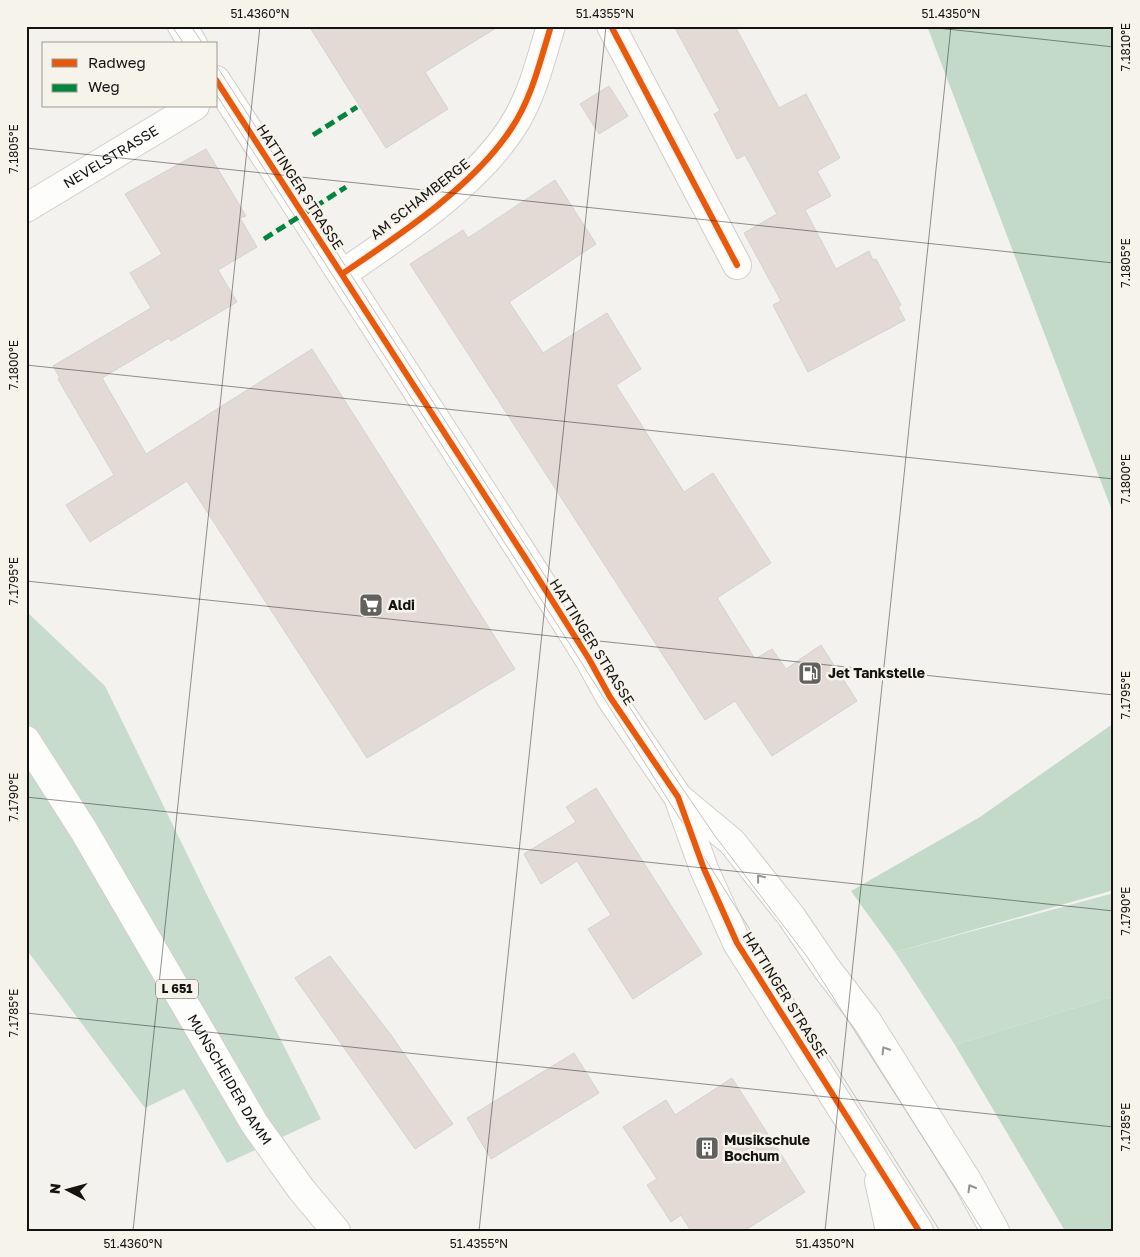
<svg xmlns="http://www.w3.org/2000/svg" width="1140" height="1257" viewBox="0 0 1140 1257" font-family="'Golos Text',sans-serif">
<rect width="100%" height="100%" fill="#f3f2ee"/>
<!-- green -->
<path fill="#c8dccd" d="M26 611 105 686 207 895 321 1119 227 1163 184 1089 145 1108 26 949Z
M1114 893V996L955 1045 895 952Z"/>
<!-- forest -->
<path fill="#c3dac9" d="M927 26H1114V516Z
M1114 723V890L895 952 851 891 980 817Z
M1114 996V1231H1065L955 1045Z"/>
<!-- building -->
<path fill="#e3dad6" stroke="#d4d2d0" d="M309 26H499L425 72 448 109 386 148Z
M674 26H735L779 108 806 94 840 158 817 171 831 196 805 210 836 269 869 251 873 260 876 259 901 305 898 307 905 320 808 372 773 305 781 301 744 233 777 214 745 155 737 159 714 114 720 111Z
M609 86 628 116 599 134 580 104Z
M206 149 246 216 240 218 257 247 218 270 237 302 171 341 169 338 102 378 146 454 312 349 515 669 367 758 187 481 90 542 66 505 114 475 58 379 60 378 53 366 151 308 130 273 162 254 125 194Z
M555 180 596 244 509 302 543 353 607 313 641 369 616 385 684 492 713 473 771 563 717 598 755 659 772 649 786 669 821 645 857 701 772 756 735 701 705 720 410 264 463 230 468 238Z
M596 788 702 954 633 999 588 929 611 915 577 861 541 884 524 854 576 822 566 807Z
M330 956 391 1035 453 1124 415 1149 295 978Z
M574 1053 599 1093 491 1159 467 1118Z
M732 1078 805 1192 744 1231H691L681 1215 671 1222 647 1185 657 1179 623 1127 666 1100 675 1115Z"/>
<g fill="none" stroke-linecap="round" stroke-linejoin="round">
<!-- minor casing -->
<g stroke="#d0cfcc" stroke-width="30">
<g id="minor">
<path d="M611 26 737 265"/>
<path id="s1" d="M26 208 195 106"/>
<path d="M342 274C398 236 474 186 511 129 532 98 540 61 551 26"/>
</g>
</g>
<!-- major casing -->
<g stroke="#d0cfcc" stroke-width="30">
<g id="major">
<path d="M182 26 193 44"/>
<path d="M216 80 526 559 589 659 610 697 678 797 704 869 737 943 919 1231"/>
<path id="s2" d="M26 740 84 831 254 1123 301 1189 336 1231"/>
<path d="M679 798 732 842 791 916 827 969 867 1021 968 1182 995 1231"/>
<path d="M879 1181 890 1231"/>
</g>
</g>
<!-- minor -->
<use href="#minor" stroke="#fdfdfc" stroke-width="28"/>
<!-- major -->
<use href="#major" stroke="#fdfdfc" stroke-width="28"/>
<!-- tram -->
<path stroke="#c3c2c1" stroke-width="1" d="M172 26 184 44
M191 26 203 44
M216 65 672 773 715 836 808 958 983 1231
M216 94 571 646 940 1231"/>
<!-- quiet -->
<path stroke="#00873e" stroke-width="5" stroke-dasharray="10 5" stroke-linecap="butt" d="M313 135 357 107
M264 239 346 187"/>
<!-- cycleway casing -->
<g stroke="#f6f3eb" stroke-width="9">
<path id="cycleway" d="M611 26 737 265
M216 80 526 559 589 659 610 697 678 797 704 869 737 943 919 1231
M342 274C398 236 474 186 511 129 532 98 540 61 551 26"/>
</g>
<!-- cycleway -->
<use href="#cycleway" stroke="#e8590c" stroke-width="6"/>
</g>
<!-- one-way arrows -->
<defs><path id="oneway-chevron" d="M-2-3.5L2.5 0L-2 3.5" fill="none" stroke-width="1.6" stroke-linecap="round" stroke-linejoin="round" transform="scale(1.25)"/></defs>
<g stroke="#959492">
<use href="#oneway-chevron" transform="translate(760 878) rotate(-128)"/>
<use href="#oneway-chevron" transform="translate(885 1050) rotate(-122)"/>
<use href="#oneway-chevron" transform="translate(971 1188) rotate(-120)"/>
</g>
<!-- ticks -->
<path fill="none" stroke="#151311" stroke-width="1" stroke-opacity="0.45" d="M919 26 1114 47M26 148 1114 263M26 365 1114 479M26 581 1114 695M26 797 1114 911M26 1013 1114 1127M26 1229 46 1231M133 1231 260 26M479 1231 606 26M825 1231 951 26"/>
<!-- icons -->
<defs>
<g id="supermarket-square" transform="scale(1.25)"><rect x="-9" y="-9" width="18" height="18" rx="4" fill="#63615e" stroke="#f6f3eb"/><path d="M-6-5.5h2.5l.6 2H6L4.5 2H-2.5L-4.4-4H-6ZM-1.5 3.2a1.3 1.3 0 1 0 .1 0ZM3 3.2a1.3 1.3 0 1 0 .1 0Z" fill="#fff"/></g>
<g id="fuel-square" transform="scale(1.25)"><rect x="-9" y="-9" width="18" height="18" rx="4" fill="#63615e" stroke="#f6f3eb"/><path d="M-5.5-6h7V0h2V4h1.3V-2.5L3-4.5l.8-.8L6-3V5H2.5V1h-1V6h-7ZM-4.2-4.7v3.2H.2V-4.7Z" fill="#fff"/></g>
<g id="building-square" transform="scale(1.25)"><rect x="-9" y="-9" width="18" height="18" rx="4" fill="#63615e" stroke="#f6f3eb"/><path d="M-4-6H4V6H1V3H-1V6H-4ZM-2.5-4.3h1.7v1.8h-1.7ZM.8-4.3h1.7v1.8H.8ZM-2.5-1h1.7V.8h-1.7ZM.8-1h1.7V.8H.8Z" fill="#fff"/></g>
</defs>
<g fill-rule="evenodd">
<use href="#supermarket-square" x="371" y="605"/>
<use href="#fuel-square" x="810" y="673"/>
<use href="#building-square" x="707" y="1148"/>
</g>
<g text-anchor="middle" stroke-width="5" stroke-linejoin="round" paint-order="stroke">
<!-- shield labels -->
<rect fill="#f6f3eb" stroke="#585652" stroke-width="1" x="156" y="979.5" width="42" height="19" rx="4"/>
<g font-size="12" font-weight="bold" fill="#151311">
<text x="177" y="993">L 651</text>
</g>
<!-- street labels -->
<g font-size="14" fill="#151311" stroke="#f6f3eb">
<text dy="5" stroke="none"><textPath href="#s1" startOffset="99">NEVELSTRASSE</textPath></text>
<text transform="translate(300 187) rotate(57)" y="5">HATTINGER STRASSE</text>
<text transform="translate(420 199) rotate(-38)" y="5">AM SCHAMBERGE</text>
<text transform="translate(592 642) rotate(58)" y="5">HATTINGER STRASSE</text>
<text transform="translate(785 995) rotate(58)" y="5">HATTINGER STRASSE</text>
<text dy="5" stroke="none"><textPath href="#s2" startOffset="396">MUNSCHEIDER DAMM</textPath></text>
</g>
<!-- poi labels -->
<g font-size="14" font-weight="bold" fill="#151311" stroke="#f6f3eb" text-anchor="start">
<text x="388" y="610">Aldi</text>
<text x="828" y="678">Jet Tankstelle</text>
<text x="724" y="1145">Musikschule<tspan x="724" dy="16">Bochum</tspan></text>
</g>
</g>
<!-- border -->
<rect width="1140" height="1257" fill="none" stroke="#f6f3eb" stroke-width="55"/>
<!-- legend -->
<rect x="42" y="42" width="175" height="65" fill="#f6f3eb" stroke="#9c9994"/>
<rect x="52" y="59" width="25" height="8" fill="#e8590c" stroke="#9c9994"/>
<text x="88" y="68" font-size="15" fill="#151311">Radweg</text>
<rect x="52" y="84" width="25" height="8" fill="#00873e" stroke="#9c9994"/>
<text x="88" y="92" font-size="15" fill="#151311">Weg</text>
<!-- north arrow -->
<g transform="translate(68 1190) rotate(276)" stroke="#f6f3eb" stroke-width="4" paint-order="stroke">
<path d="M0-4L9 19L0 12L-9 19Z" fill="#151311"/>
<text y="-8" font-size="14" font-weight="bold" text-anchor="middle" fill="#151311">N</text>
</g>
<rect x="28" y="28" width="1084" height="1202" fill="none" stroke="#151311" stroke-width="2"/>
<g font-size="12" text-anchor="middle" fill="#151311">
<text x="260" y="18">51.4360°N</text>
<text x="605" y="18">51.4355°N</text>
<text x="951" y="18">51.4350°N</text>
<text transform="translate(1126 47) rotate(-90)" y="4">7.1810°E</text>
<text transform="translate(14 149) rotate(-90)" y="4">7.1805°E</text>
<text transform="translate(1126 263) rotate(-90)" y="4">7.1805°E</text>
<text transform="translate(14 365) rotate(-90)" y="4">7.1800°E</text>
<text transform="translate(1126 479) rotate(-90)" y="4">7.1800°E</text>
<text transform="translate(14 581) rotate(-90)" y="4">7.1795°E</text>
<text transform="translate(1126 695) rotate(-90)" y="4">7.1795°E</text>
<text transform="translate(14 797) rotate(-90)" y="4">7.1790°E</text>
<text transform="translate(1126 911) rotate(-90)" y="4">7.1790°E</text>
<text transform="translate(14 1013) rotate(-90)" y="4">7.1785°E</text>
<text transform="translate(1126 1127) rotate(-90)" y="4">7.1785°E</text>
<text x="133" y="1248">51.4360°N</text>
<text x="479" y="1248">51.4355°N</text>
<text x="825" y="1248">51.4350°N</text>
</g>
</svg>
